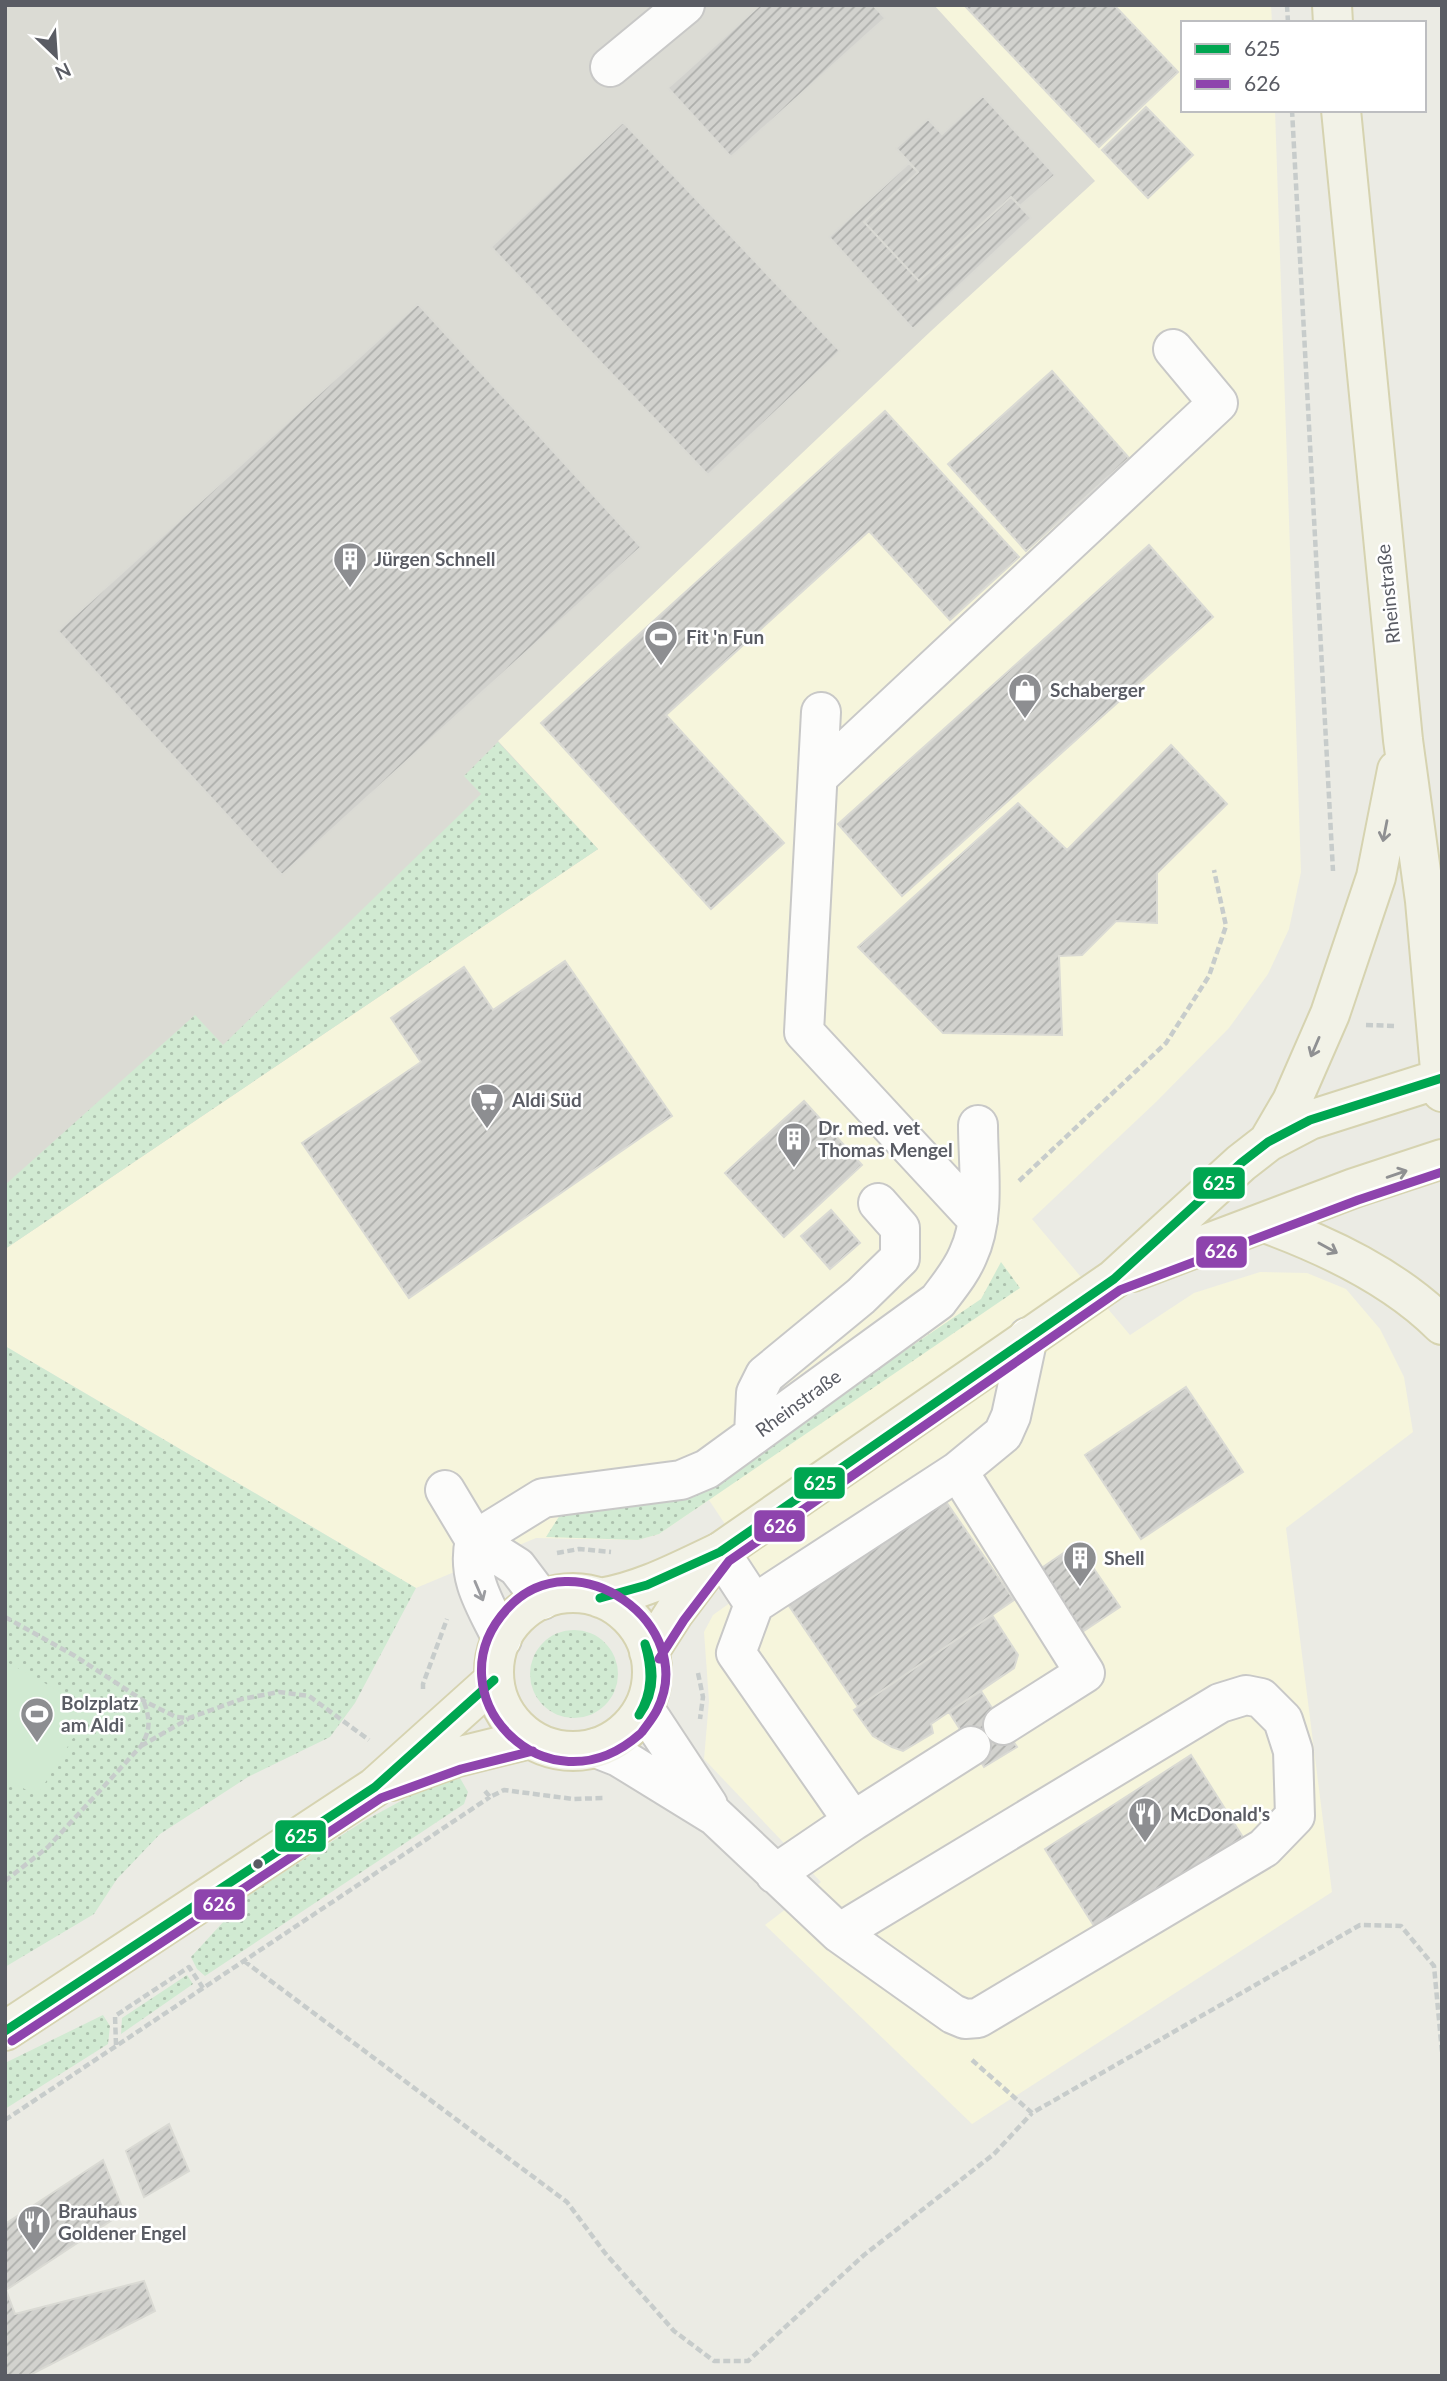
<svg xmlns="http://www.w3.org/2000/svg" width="1447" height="2381" viewBox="0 0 1447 2381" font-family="Lato,sans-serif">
<defs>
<pattern id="green-dots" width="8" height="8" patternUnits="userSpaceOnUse" patternTransform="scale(1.75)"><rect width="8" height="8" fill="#d1ead2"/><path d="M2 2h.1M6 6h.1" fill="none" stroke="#adc1ae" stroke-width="1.8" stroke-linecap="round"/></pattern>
<pattern id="building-hatch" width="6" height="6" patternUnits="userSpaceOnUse" patternTransform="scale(1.75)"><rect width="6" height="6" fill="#d2d2ce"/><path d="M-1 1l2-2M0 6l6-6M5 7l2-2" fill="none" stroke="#adaeab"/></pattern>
</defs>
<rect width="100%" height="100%" fill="#ebebe4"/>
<!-- commercial -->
<path fill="#f6f5dc" d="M5 5H1271L1272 23H1183V110H1275L1301 872 1289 929 1268 974 1229 1028 1156 1102 1032 1219 1130 1335 1194 1293 1260 1272 1307 1273 1346 1289 1380 1329 1404 1377 1413 1432 1286 1528 1332 1892 972 2124 765 1925 821 1882 704 1759 709 1701 704 1632 713 1615 762 1580 709 1500 659 1534 638 1540 536 1538 416 1588 5 1346Z"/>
<!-- industrial -->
<path fill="#dbdbd4" d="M5 5H934L1095 181 931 331 498 741 598 849 5 1249Z"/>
<!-- green -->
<path fill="url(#green-dots)" d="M498 742 598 849 5 1249V1185L195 1015 223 1045 481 794 464 776Z
M1001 1262 1020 1288 659 1534 638 1540 546 1537 560 1515 698 1491 981 1299Z
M5 1346 416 1588 355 1703 330 1737 248 1777 160 1834 117 1879 94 1914 5 1967Z
M530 1674a44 44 0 1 1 88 0a44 44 0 1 1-88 0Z
M456 1771 468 1792 464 1804 205 1976 197 1969 191 1957 248 1895 364 1821Z
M187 1975 193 1984 121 2034 122 2018Z
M103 2015 110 2026 108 2044 5 2109V2063Z"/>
<!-- pitch -->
<path fill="#d1ead2" d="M5 1661 91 1709 37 1796 5 1778Z"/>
<!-- building -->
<path fill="url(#building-hatch)" stroke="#dadad4" stroke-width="2" d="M760 5H873L885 18 731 157 668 88Z
M964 5H1114L1178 72 1099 147Z
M983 96 1055 175 1020 206 1011 197 919 281 864 222 918 172 896 148 928 119 942 134Z
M1146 107 1193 155 1148 198 1102 150Z
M623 122 840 351 708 475 491 247Z
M909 163 918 172 864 222 919 281 1011 197 1031 218 913 329 829 237Z
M418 304 641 547 282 875 58 631Z
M1052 371 1129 458 1026 551 948 464Z
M885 411 1019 557 950 620 869 531 666 715 784 843 711 909 541 723Z
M1149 545 1213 617 902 896 838 824Z
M1171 745 1227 804 1157 873V923L1116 921 1082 955 1059 956 1062 1035 943 1033 858 947 1018 803 1067 850Z
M565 961 672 1116 409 1298 302 1143 421 1062 391 1018 464 967 493 1010Z
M804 1101 862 1165 784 1237 725 1173Z
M831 1210 860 1243 830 1269 801 1236Z
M1186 1387 1243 1472 1141 1539 1085 1455Z
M940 1493 1014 1600 858 1707 785 1600Z
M1077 1544 1120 1607 1082 1632 1040 1569Z
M992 1615 1018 1655 1014 1668 931 1724 933 1733 903 1751 892 1747 873 1736 854 1710Z
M981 1691 1017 1747 984 1767 949 1712Z
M1191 1755 1244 1839 1098 1932 1045 1849Z
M169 2124 189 2171 144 2197 126 2151Z
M103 2160 124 2212 6 2290 15 2314 144 2281 155 2311 28 2376H5V2224Z"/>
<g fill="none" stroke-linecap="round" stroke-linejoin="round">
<!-- minor casing -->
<g stroke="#c8c8c7" stroke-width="42">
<path id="minor" d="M610 67 685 5
M821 712 804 1032 978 1220
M818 777 1218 403 1173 349
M754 1435 756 1393 765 1375 861 1296 900 1258V1228L878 1203
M445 1490 475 1540 517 1567 542 1600
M720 1552 754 1604
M502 1639C486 1606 466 1578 475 1540L543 1498 681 1480 707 1469 938 1301C949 1286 961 1272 968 1255 986 1217 978 1167 978 1125
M644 1708 708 1805
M1003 1725 1085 1673 958 1471 1003 1434 1011 1416 1028 1337
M596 1748 619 1757 715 1816 839 1933 953 2014 965 2019 978 2018 1264 1848 1295 1816 1293 1751 1283 1720 1261 1698 1246 1695 1220 1703 839 1933
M853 1821 736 1653 754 1604 958 1471
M775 1874 853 1821 971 1746"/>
</g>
<!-- major casing -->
<g stroke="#d6d3b0" stroke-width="42">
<path id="major" d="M1332 5 1333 23
M1341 110 1403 740 1425 901 1442 1092
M1268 1142 1292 1101 1330 1014 1376 877 1397 770
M1265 1223C1328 1246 1394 1277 1442 1325
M1132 1272 1354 1188 1442 1159
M494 1672a79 79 0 1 1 158 0a79 79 0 1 1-158 0Z
M600 1598C643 1591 681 1570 720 1552L1114 1279 1241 1163 1268 1142 1310 1120 1442 1078
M649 1652 674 1613 716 1557
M391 1781 457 1757 530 1739
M5 2031 375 1787 494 1680"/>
</g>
<!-- path -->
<path stroke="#c7cccb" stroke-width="4.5" stroke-dasharray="7 3.5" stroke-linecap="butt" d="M1287 5 1288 23
M1292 110 1333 871
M1366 1025 1396 1026
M1019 1181 1166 1043 1209 976 1226 926 1214 870
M557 1553 579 1549 611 1552
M5 1617 75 1656 144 1701 176 1717 189 1718 242 1699 279 1692 309 1696 369 1740
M698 1673 703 1697 700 1719
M423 1689V1684L447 1619
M141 1746 188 1719
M485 1791 490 1797 504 1790 573 1799 604 1798
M5 1881 48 1847 141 1746C151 1730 150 1719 144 1702
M244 1961 567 2202 605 2253 674 2331 714 2361H748L864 2255 994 2154 1032 2113
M116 2045 115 2016 189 1967 203 1988
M972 2060 1032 2113 1360 1925 1401 1926 1434 1966 1442 2052
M5 2120 490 1797"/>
<!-- minor -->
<use href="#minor" stroke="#fcfcfb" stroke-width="38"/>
<!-- major -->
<use href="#major" stroke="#f2f2e7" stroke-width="38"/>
<!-- bus-1 casing -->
<g stroke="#fff" stroke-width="14">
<path id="bus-1" d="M600 1598 647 1585 720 1552 1114 1279 1241 1163 1268 1142 1310 1120 1442 1078
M639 1715C653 1692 652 1669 645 1644
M639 1715C655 1693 655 1668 645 1644
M5 2031 375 1787 494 1680"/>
</g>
<!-- bus-2 casing -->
<g stroke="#fff" stroke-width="14">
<path id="bus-2" d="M659 1659 684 1620 729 1561 1120 1290 1358 1200 1442 1172
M640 1734C546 1817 429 1694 507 1609 575 1535 700 1625 657 1710 653 1718 647 1725 642 1732
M12 2041 381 1798 461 1769 533 1751"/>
</g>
<!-- bus-1 -->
<use href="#bus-1" stroke="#00a651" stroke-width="9"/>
<!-- bus-2 -->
<use href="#bus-2" stroke="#8e44ad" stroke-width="9"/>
</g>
<!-- one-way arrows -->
<defs><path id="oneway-shaft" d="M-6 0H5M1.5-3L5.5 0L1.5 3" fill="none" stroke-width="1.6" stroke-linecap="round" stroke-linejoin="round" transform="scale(1.75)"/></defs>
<g stroke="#8f9092">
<use href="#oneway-shaft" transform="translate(1385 831) rotate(101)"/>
<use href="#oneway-shaft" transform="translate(1315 1047) rotate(113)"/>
<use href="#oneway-shaft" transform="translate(1397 1174) rotate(-19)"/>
<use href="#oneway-shaft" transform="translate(1328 1248) rotate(29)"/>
</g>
<use stroke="#9b9ca0" href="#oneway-shaft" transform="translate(479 1591) rotate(67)"/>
<!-- icons -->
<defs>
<g id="building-pin" transform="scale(1.75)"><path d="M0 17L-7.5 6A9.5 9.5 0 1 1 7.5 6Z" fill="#8d8e91" stroke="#fff"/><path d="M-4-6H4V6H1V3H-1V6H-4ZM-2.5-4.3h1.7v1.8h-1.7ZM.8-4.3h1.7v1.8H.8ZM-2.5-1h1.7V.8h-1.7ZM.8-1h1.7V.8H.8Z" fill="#fff"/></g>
<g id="stadium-pin" transform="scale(1.75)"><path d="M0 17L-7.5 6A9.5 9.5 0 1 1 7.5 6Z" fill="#8d8e91" stroke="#fff"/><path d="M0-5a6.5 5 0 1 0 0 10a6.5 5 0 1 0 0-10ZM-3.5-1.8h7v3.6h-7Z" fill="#fff"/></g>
<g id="shop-pin" transform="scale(1.75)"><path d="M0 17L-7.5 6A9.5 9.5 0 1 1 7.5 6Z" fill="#8d8e91" stroke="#fff"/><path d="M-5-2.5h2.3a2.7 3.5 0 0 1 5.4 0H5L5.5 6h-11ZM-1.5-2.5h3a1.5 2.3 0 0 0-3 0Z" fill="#fff"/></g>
<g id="supermarket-pin" transform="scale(1.75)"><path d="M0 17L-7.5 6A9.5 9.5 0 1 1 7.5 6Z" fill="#8d8e91" stroke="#fff"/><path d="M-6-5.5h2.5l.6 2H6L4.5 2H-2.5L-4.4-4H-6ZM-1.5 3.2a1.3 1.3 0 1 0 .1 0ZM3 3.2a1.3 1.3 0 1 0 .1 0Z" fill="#fff"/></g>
<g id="restaurant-pin" transform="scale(1.75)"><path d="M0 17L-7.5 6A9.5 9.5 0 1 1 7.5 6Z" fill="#8d8e91" stroke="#fff"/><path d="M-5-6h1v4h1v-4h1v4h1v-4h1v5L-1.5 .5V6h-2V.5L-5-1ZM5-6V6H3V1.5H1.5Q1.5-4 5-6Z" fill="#fff"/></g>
</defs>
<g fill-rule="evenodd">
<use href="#building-pin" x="350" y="559"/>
<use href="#stadium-pin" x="661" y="637"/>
<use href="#shop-pin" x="1025" y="690"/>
<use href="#supermarket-pin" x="487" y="1100"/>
<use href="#building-pin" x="794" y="1139"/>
<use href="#building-pin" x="1080" y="1558"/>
<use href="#stadium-pin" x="37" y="1714"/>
<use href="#restaurant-pin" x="1145" y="1814"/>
<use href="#restaurant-pin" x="34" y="2222"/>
</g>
<!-- markers -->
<circle fill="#5a5c64" stroke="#fff" stroke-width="2.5" cx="258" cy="1864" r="6"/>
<g text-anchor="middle" stroke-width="5" stroke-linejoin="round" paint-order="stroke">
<!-- poi labels -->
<g font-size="19" font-weight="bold" fill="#5a5c64" stroke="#fff" text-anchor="start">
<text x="374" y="566">Jürgen Schnell</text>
<text x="686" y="644">Fit 'n Fun</text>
<text x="1050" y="697">Schaberger</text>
<text x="512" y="1107">Aldi Süd</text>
<text x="818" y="1135">Dr. med. vet<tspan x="818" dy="22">Thomas Mengel</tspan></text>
<text x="1104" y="1565">Shell</text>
<text x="61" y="1710">Bolzplatz<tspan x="61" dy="22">am Aldi</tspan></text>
<text x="1170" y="1821">McDonald's</text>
<text x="58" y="2218">Brauhaus<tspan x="58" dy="22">Goldener Engel</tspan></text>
</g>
<!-- street labels -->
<g font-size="19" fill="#5a5c64" stroke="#fff">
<text transform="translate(1388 594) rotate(-96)" y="7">Rheinstraße</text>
<text transform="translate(798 1403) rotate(-36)" y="7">Rheinstraße</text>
</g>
</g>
<g stroke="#fff" stroke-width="2.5">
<rect x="1192" y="1166" width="54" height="34" rx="7" fill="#00a651"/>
<rect x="1195" y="1235" width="53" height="34" rx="7" fill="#8e44ad"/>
<rect x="793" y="1466" width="53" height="34" rx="7" fill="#00a651"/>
<rect x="753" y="1509" width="53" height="34" rx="7" fill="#8e44ad"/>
<rect x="274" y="1819" width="53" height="34" rx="7" fill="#00a651"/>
<rect x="193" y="1888" width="53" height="33" rx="7" fill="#8e44ad"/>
</g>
<g font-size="19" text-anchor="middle" font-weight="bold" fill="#fff">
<text x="1219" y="1190">625</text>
<text x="1221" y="1258">626</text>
<text x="820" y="1490">625</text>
<text x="780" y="1533">626</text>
<text x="301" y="1843">625</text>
<text x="219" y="1911">626</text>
</g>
<!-- border -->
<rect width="1447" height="2381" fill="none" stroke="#5a5c64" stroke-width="14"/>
<!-- legend -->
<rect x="1181" y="21" width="245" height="91" fill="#ffffff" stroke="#bdbec1" stroke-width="2"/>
<rect x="1195" y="44" width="35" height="10" fill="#00a651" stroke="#bdbec1" stroke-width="2"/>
<text x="1244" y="56" font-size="21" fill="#5a5c64">625</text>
<rect x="1195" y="79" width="35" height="10" fill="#8e44ad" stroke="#bdbec1" stroke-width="2"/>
<text x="1244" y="91" font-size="21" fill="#5a5c64">626</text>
<!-- north arrow -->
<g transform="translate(56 56) rotate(155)" stroke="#ffffff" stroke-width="5" paint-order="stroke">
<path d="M0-5L12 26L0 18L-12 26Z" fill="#5a5c64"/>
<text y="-10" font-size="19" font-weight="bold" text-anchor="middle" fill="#5a5c64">N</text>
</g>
</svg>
